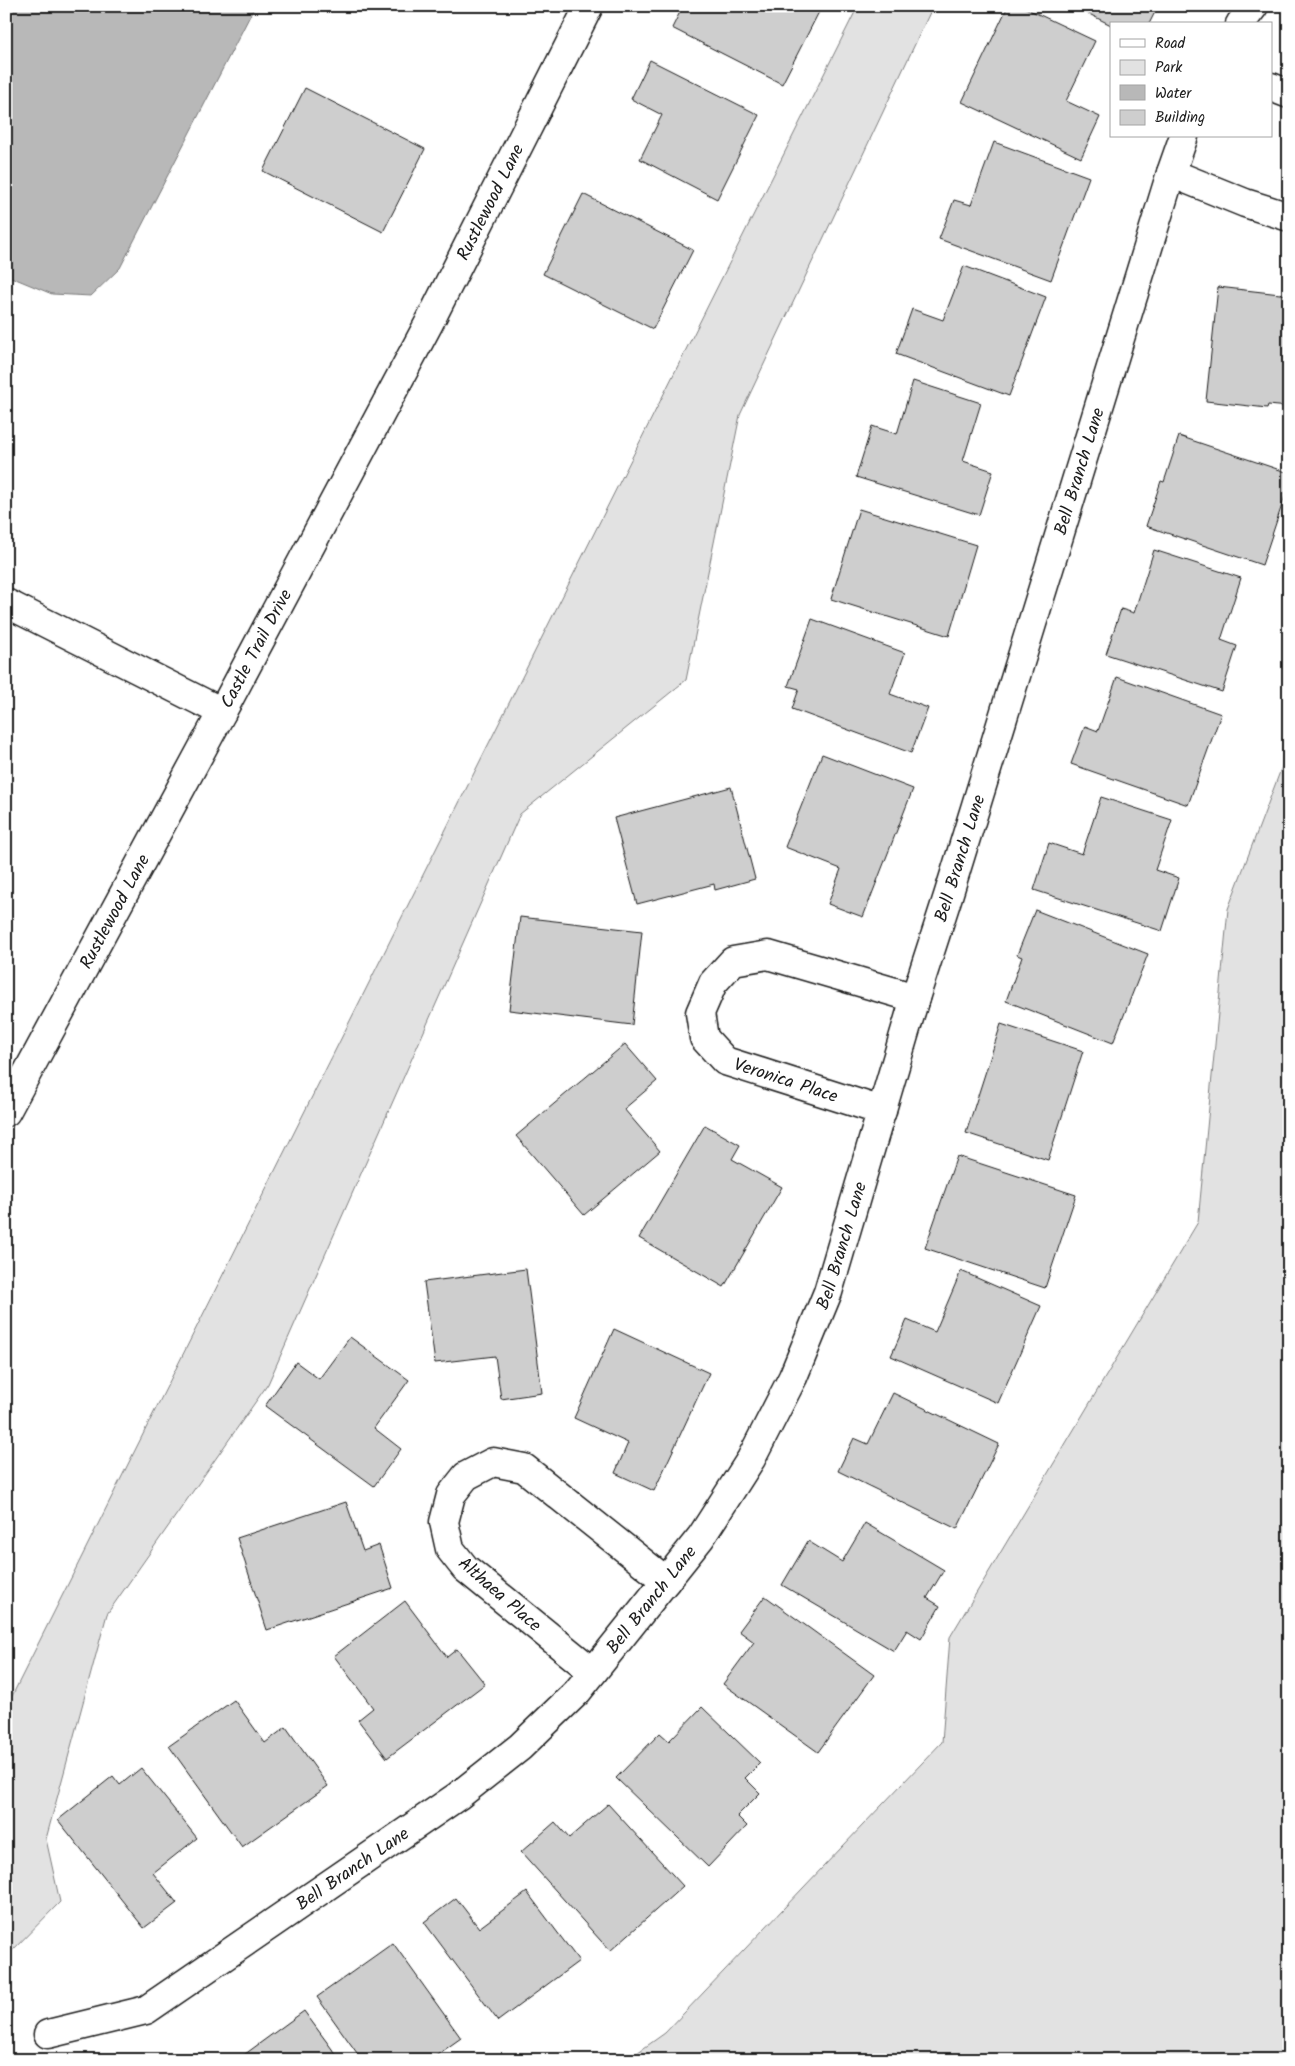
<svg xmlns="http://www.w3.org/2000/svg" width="1295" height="2066" viewBox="0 0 1295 2066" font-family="Kalam,sans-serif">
<rect width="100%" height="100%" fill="#fff"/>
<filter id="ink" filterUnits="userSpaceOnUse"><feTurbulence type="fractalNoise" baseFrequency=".02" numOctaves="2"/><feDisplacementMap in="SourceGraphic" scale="10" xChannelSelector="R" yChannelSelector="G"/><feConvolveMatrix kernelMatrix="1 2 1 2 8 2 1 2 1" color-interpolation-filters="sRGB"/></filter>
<g filter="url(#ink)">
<!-- green -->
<path fill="#e2e2e2" stroke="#7f7f7f" d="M858 6H933L740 415 686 680 520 814 268 1384 107 1614 46 1839 60 1902 6 1957V1708Z
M1289 748V2060H627L665 2033 942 1742 950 1637 1198 1222 1228 909Z"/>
<!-- water -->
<path fill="#b8b8b8" stroke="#7a7a7a" d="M6 6H255L120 268 91 296 52 294 6 275Z"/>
<!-- building -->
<path fill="#cecece" stroke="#1c1c1c" d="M683 6H822L782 84 672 28Z
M1008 6H1021L1095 41 1066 101 1100 117 1081 158 962 102Z
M1073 6H1158L1149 24H1111V25Z
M650 60 759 115 717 199 640 159 662 115 631 99Z
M305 88 425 149 383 232 263 171Z
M994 142 1089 177 1051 280 939 239 954 200 971 205Z
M583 194 693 250 653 329 543 274Z
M964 266 1046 297 1009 396 896 354 912 309 943 320Z
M1218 287 1289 295V407L1268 405 1267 408 1206 401Z
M913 381 981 403 963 461 993 471 979 515 856 477 872 426 897 434Z
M1179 436 1289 473V484L1262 565 1146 526 1161 481 1164 482Z
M859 509 976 545 949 636 831 599Z
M1154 550 1241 578 1221 640 1237 646 1222 692 1106 654 1121 609 1134 613Z
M812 619 905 653 890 694 928 708 911 753 792 709 799 689 788 686Z
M1117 677 1221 714 1188 805 1071 764 1085 726 1098 731Z
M822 754 913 789 863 917 828 904 841 869 785 847Z
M731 787 755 879 715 890 714 884 637 904 614 818Z
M1101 797 1172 820 1155 870 1179 878 1162 931 1034 890 1049 843 1082 854Z
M1035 910 1148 954 1113 1043 1006 1001 1022 957 1017 955Z
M520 917 642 931 632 1025 509 1010Z
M1001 1024 1083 1051 1048 1160 966 1133Z
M625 1044 657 1081 624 1109 660 1151 584 1215 516 1136Z
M705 1125 740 1145 732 1159 782 1187 724 1287 639 1238Z
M957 1156 1076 1195 1045 1288 925 1248Z
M526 1269 542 1393 501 1399 495 1356 435 1363 424 1282Z
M961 1271 1041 1306 998 1403 891 1356 907 1320 935 1332Z
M614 1329 709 1373 654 1491 615 1473 628 1443 574 1418Z
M350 1337 409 1380 374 1428 401 1449 374 1486 265 1406 296 1362 319 1379Z
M893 1393 999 1444 957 1529 838 1471 854 1438 868 1444Z
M346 1502 363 1551 379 1545 393 1588 267 1630 237 1538Z
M865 1523 944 1570 927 1598 940 1606 921 1639 907 1630 894 1651 782 1585 808 1541 842 1562Z
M765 1596 874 1675 818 1752 723 1684 754 1642 739 1631Z
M405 1601 447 1657 457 1649 485 1684 387 1758 358 1720 373 1708 334 1656Z
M234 1700 265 1743 286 1727 328 1786 242 1847 169 1746Z
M702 1707 760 1763 745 1778 760 1793 737 1816 747 1826 708 1867 616 1778 660 1733 669 1741Z
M141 1768 197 1838 153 1873 177 1903 144 1928 58 1820 113 1776 120 1785Z
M608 1804 683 1886 610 1951 521 1852 555 1822 569 1838Z
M527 1892 579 1961 498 2021 424 1922 456 1898 479 1928Z
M393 1943 461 2038 430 2060H362L317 1997Z
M304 2011 340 2060H237Z"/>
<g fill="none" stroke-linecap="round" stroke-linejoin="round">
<!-- minor casing -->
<g stroke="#1c1c1c" stroke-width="31">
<g id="minor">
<path d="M1240 24 1254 6"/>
<path d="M1271 87 1289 94"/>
<path d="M1171 173 1245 203 1289 217"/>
<path id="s1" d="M6 603 222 712 429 323 589 6"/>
<path d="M882 1111 725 1061 704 1038 700 1013 713 983 733 961 768 955 915 998"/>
<path id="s2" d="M6 1112 222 712"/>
<path d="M593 1672 465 1568 450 1549 444 1522 451 1495 466 1476 493 1462 524 1468 666 1581"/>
<path id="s3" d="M48 2034 146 2010 458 1796 520 1747 577 1692 701 1537 751 1459 793 1377 828 1292 915 998 948 896 1171 173 1184 136"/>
</g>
</g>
<!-- minor -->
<use href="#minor" stroke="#fff" stroke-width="28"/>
</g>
</g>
<g text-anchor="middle" stroke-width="4" stroke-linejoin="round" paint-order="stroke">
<!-- street labels -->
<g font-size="18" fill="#1c1c1c" stroke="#fff">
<text dy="6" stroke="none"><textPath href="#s1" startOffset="818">Rustlewood Lane</textPath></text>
<text dy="6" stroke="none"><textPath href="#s3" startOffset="1971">Bell Branch Lane</textPath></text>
<text dy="6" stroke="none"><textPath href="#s1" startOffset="314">Castle Trail Drive</textPath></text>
<text dy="6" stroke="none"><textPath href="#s3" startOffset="1566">Bell Branch Lane</textPath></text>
<text dy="6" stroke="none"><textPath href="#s2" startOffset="228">Rustlewood Lane</textPath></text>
<text transform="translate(786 1080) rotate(18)" y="6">Veronica Place</text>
<text dy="6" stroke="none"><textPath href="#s3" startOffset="1161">Bell Branch Lane</textPath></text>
<text transform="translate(500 1594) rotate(41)" y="6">Althaea Place</text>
<text dy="6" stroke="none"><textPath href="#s3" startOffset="756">Bell Branch Lane</textPath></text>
<text dy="6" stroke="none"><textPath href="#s3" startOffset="351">Bell Branch Lane</textPath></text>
</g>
</g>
<!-- margin -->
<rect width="1295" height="2066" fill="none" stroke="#fff" stroke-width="25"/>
<rect x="12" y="12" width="1270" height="2041" fill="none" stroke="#1c1c1c" stroke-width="2" filter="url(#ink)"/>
<!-- legend -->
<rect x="1110" y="22" width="162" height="115" fill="#ffffff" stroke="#a4a4a4"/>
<rect x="1120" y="39" width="25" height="8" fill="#ffffff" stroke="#a4a4a4"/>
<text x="1155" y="48" font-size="15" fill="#1c1c1c">Road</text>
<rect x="1120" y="60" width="25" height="15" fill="#e2e2e2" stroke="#a4a4a4"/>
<text x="1155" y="72" font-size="15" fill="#1c1c1c">Park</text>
<rect x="1120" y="85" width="25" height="15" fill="#b8b8b8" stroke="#a4a4a4"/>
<text x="1155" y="98" font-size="15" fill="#1c1c1c">Water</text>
<rect x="1120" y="110" width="25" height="15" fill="#cecece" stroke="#a4a4a4"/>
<text x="1155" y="122" font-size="15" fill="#1c1c1c">Building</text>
</svg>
